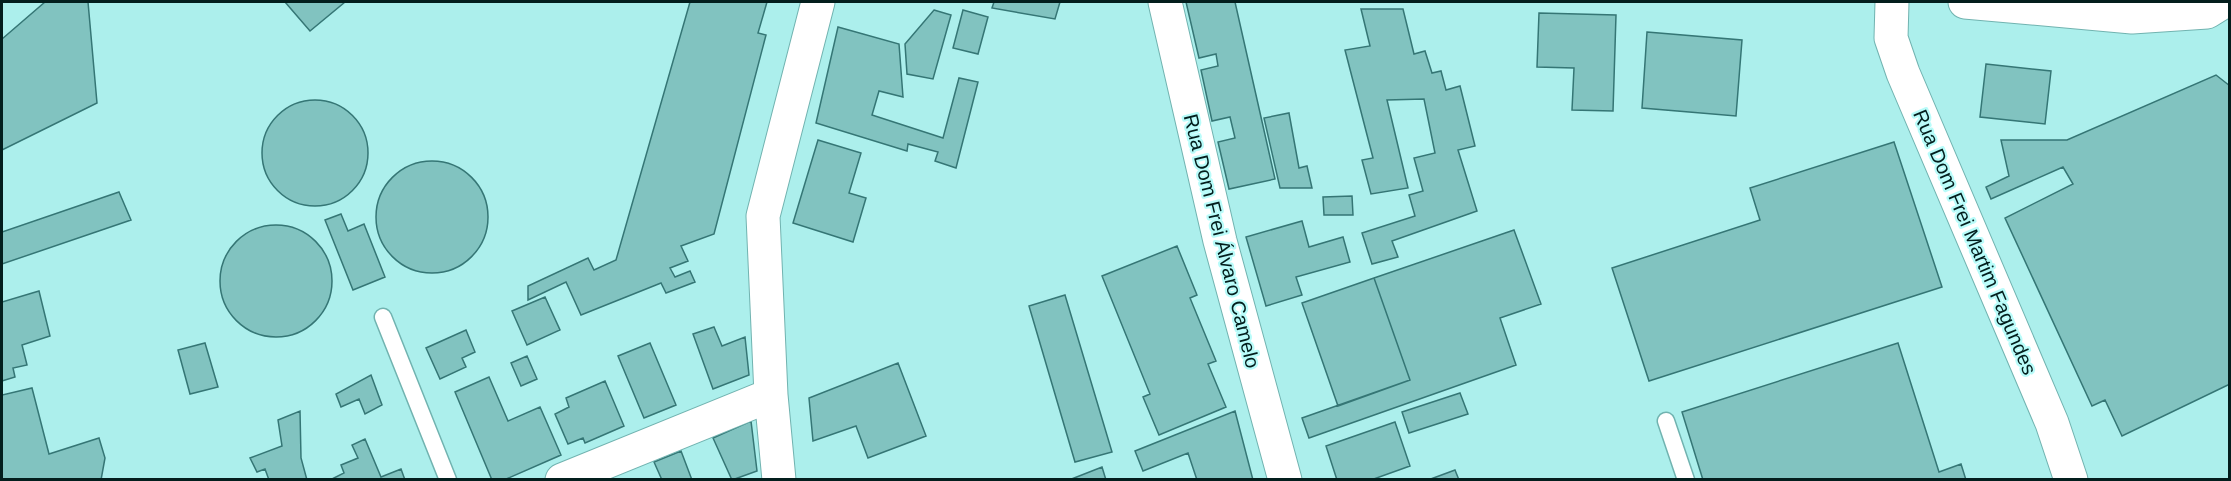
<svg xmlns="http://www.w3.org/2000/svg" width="2231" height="481" viewBox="0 0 2231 481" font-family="Helvetica,sans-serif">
<rect width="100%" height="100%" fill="#acefec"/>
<!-- building -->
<path fill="#81c3c0" stroke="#357675" stroke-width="1.5" d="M45 2H88L97 103 2 150V39Z
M285 2H345L310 31Z
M690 2H767L758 33 766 35 714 234 681 246 688 261 670 268 675 277 690 271 695 282 666 293 661 283 581 315 566 282 528 300V286L588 258 594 270 616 260Z
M994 2H1060L1055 19 992 8Z
M1186 2H1235L1275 179 1229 189 1218 142 1235 138 1230 117 1212 121 1201 70 1218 66 1216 54 1199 58Z
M1361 9H1403L1414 54 1425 51 1432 73 1441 71 1446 90 1460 86 1475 146 1458 150 1477 211 1392 241 1398 257 1372 264 1362 233 1415 216 1409 195 1423 191 1414 158 1435 153 1424 99 1387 100 1408 188 1371 194 1362 160 1373 158 1345 50 1370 46Z
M934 10 951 15 933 79 907 74 905 44Z
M963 10 988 17 978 54 953 48Z
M1539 13 1616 15 1613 111 1572 110 1574 68 1537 67Z
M838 27 899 44 903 97 879 91 872 115 943 138 959 78 978 82 956 168 935 161 938 152 908 144 907 151 816 123Z
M1647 32 1742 40 1736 116 1642 108Z
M1986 64 2051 71 2045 124 1980 117Z
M2216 75 2230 86V384L2122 436 2105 400 2092 406 2005 218 2073 184 2063 167 1991 199 1986 187 2009 176 2001 140H2067Z
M262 153a53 53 0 1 1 106 0a53 53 0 1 1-106 0Z
M1289 113 1299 168 1307 166 1312 188H1280L1264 118Z
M818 140 861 153 849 193 866 198 853 242 793 223Z
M1894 142 1942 287 1649 381 1612 268 1760 220 1750 188Z
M376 217a56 56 0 1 1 112 0a56 56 0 1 1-112 0Z
M119 192 131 220 2 264V232Z
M1352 196 1353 215H1324L1323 197Z
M341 214 348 231 364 224 385 277 353 290 325 220Z
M1302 221 1309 247 1343 237 1350 262 1296 277 1302 295 1266 306 1246 237Z
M220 281a56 56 0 1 1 112 0a56 56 0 1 1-112 0Z
M1514 230 1541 304 1500 318 1516 365 1309 438 1302 418 1410 380 1374 278Z
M1177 246 1197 295 1190 298 1216 361 1208 364 1226 407 1159 435 1143 397 1150 394 1102 276Z
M1374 278 1410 380 1338 406 1302 303Z
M39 291 50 336 22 345 27 365 13 368 15 377 2 381V302Z
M1065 295 1112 452 1075 462 1029 306Z
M545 297 560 330 527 345 512 311Z
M714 327 722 346 745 337 749 375 713 389 693 334Z
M466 330 475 352 462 358 466 367 440 379 426 348Z
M205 343 218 387 190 394 178 350Z
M650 343 676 405 644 418 618 356Z
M1898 343 1939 472 1961 464 1966 480H1703L1682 412Z
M527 356 537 379 521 386 511 363Z
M898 363 926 436 868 458 856 426 813 441 809 398Z
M371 375 382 405 365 414 359 399 341 407 336 394Z
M489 377 508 421 540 407 561 455 504 480H492L455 392Z
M605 381 624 426 585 443 583 438 568 444 555 414 569 407 566 398Z
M32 388 49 454 99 438 105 458 101 480H2V395Z
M1460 393 1468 414 1409 433 1402 412Z
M300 411 301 458 307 480H269L265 469 257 472 250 458 282 446 278 420Z
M1235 411 1253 480H1197L1188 453 1143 471 1135 451Z
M751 421 757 471 732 480 713 438Z
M1395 422 1410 466 1371 480H1337L1326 446Z
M365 439 381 477 401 469 405 480H330L344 473 341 465 358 458 352 445Z
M681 451 692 480H662L654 462Z
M1102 467 1106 480H1069Z
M1455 470 1459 480H1428Z"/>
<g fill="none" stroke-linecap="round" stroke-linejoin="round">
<!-- service casing -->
<g stroke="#71b3b0" stroke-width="19">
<path id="service" d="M383 317 448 480
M1666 421 1686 480"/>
</g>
<!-- minor casing -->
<g stroke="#71b3b0" stroke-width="35">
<path id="minor" d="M1165 2 1220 241 1285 480
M1892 2 1891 38 1903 73 2052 423 2071 480
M1965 2 2132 17 2207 12 2223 2
M562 480 771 395
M779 480 771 395 763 216 818 2"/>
</g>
<!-- service -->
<use href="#service" stroke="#fff" stroke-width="16"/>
<!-- minor -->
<use href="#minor" stroke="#fff" stroke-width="33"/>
</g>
<g text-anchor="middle" stroke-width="4.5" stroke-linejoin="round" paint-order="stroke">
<!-- street labels -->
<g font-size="20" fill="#031e1d" stroke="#b9fcfa">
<text transform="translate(1222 241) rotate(76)" y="7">Rua Dom Frei Álvaro Camelo</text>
<text transform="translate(1975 242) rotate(67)" y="7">Rua Dom Frei Martim Fagundes</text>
</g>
</g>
<!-- border -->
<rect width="2231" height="481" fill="none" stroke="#031e1d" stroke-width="6"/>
</svg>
